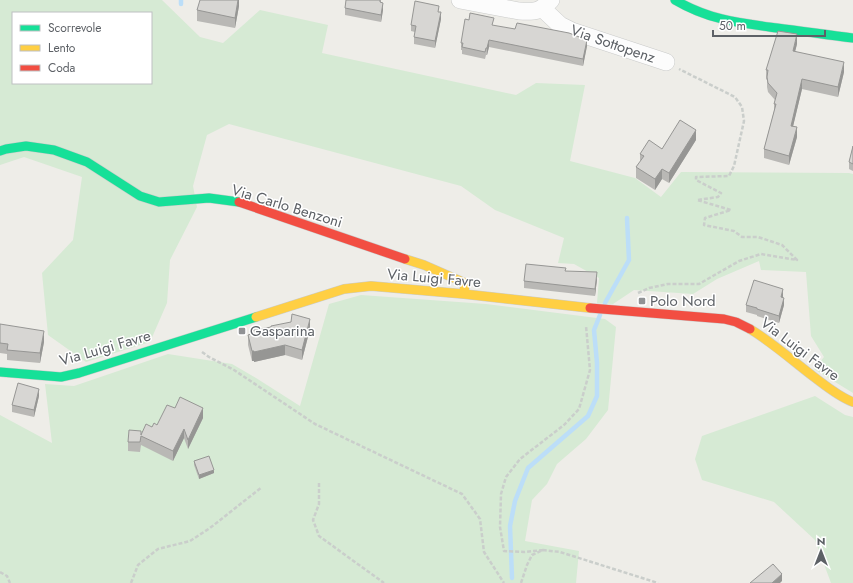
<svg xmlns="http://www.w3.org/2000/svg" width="853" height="583" viewBox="0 0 853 583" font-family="Jost,sans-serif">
<rect width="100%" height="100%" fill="#eeede8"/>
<!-- green -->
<path fill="#d6ead4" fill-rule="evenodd" d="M0 0H162L200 37 223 43 260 10 328 25 322 53 516 95 536 83 585 85 570 161 635 178 661 197 681 172 849 173 853 174V393L814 369 824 357 811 336 806 272 761 270 759 261 717 279 693 294 634 290 613 304 597 303 599 278 574 264 558 263 564 238 495 210 461 186 229 124 207 135 193 186 197 207 170 260 167 303 150 342 86 362 48 335 42 273 73 240 82 177 24 157 0 165ZM13 13H151V83H13Z
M361 295 486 304 605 319 616 327 608 410 586 439 557 464 547 484 532 500 525 541 579 551 576 583H0V415L52 443 45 384 74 386 168 354 232 364 256 378 300 406 329 304Z
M815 396 845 415 853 417V583H831L815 540 774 502 702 480 695 459 702 436Z"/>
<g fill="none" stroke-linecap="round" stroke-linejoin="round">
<!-- stream -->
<path stroke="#bcdef8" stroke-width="4.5" d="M181 0V4
M605 303 629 260 627 218
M512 578 510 526 515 501 528 468 588 416 597 396V363L594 330 600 315"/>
<!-- street casing -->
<g stroke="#cacbca" stroke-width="18">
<path id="street" d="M460 0 519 11C535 12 540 12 551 0
M543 9 560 25 572 31 666 62"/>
</g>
<!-- fast casing -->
<g stroke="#cacbca" stroke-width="10">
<path id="fast" d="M675 0C709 20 739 23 777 28 802 31 828 35 853 38
M0 151 6 149 26 146 54 150 87 162 140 196 159 202 209 198 239 202
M0 372 61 377 79 373 256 317"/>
</g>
<!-- slow casing -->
<g stroke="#cacbca" stroke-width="10">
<path id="slow" d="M405 259 424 265 465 283 464 294
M256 317 344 289 371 286 464 294 590 308
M750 329C773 343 793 361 814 377 826 386 839 397 853 402"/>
</g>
<!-- jam casing -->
<g stroke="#cacbca" stroke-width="10">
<path id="jam" d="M239 202 405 259
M590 308 724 319 736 322 750 329"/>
</g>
<!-- path -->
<path stroke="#cacecb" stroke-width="2.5" stroke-dasharray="4 2" stroke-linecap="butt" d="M638 293 649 288 668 284H699L739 261 761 254 797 260 782 245 758 237H742L734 231 704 225 705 218 731 210 697 200 718 197 721 193 696 180V177L729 176 734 166 744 121 742 107 735 97 679 69
M202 352 209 357 234 370 315 424 462 494 480 519 484 552 504 583
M319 483V504L313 520 319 536 384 583
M543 550 524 552 504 551 500 527 501 494 506 477 520 459 564 425 579 409 590 370 586 326
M0 572 7 576 10 583
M131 583 138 565 158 549 190 541 210 528 262 487
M521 583 527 565 532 555 543 550 560 552 658 583"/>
<!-- street -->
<use href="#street" stroke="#fcfcfc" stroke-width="17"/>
<!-- fast -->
<use href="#fast" stroke="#16e098" stroke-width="9"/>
<!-- slow -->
<use href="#slow" stroke="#ffcf43" stroke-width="9"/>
<!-- jam -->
<use href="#jam" stroke="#f24e42" stroke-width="9"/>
</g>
<!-- wall -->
<path fill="#b9b8b5" d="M239 0V6L235 28 197 21V10Z
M381 0V3L383 10 381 22 345 15V8Z
M439 12 441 19 435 48 414 44V37L415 32 411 31V25Z
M493 26 587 46 583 66 489 47 487 55H486L485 59 462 54V50H461V43Z
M797 44 795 51 844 72 838 97 802 89 793 126 797 137 789 165 764 158V149L774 111V104L775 100 768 92 767 87V80L766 79V70Z
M696 140 669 183 662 179 655 190 636 178V167L640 162V154Z
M853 146V171L849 169V162Z
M566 271 597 279 595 296 524 288V281Z
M783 296 784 305 779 323 757 316V315L746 312V305Z
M0 324 44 342 40 363 7 360V354L0 353Z
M310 329 302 360 285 355 254 362V361H252L248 345V335L250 334V331Z
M39 396 34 417 12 412V405Z
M175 408 203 418 188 449 184 438 173 461 141 445 140 452 128 451V442L141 435 152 427 157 425Z
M194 461 214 473 199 479 194 465Z"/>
<!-- shaded-wall -->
<path fill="#969694" d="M238 0H239V6L235 28V18Z
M383 3V10L381 22V15Z
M441 12V19L435 48V41Z
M797 34V44L793 60V51Z
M489 40V47L487 55V48Z
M587 40V46L583 66V59Z
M844 62V72L838 97V87Z
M802 79V89L791 135V126Z
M797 127V137L789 165V156Z
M696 130V140L669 183V173Z
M662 169V179L655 190V179Z
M597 272V279L595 296V289Z
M783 289V296L781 304V297Z
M784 298V305L779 323V316Z
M310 319V329L302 360V350Z
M44 331V342L40 363V353Z
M285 345V355L254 362V352Z
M252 351H254V361H252Z
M39 389V396L34 417V410Z
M203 408V418L188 449V440Z
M184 429V438L173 461V451Z
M214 470V473L199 479V475Z
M782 574V581L780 583H772Z"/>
<!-- building -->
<path fill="#d7d6d3" stroke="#969694" d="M200 0H238L235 18 197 10Z
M346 0H380V2L383 3 381 15 345 8Z
M415 1 439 6 438 12H441L435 41 414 37 416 26 411 25Z
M470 13 494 18 492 25 515 29 517 23 569 33 587 40 583 59 489 40 487 48H486L485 52 462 47 463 43H461L465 19 469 20Z
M778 31 797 34 793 51 844 62 838 87 802 79 791 126 797 127 789 156 764 149 776 104H774L777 93 768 83 767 77 768 70H766Z
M680 120 696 130 669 173 662 169 655 179 636 167 644 156 640 154 649 140 662 149Z
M853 146V164L849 162Z
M526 264 566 268 565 271 597 272 595 289 524 281Z
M754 280 783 289 781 297 784 298 779 316 757 309V308L746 305Z
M292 314 310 319 302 350 285 345 254 352V351H252L248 335 251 334 250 331 271 327V326L291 322Z
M0 324 44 331 40 353 7 350 8 344 0 343Z
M18 383 39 389 34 410 12 405Z
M180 397 203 408 188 440 184 429 173 451 141 436 140 442H128L129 430 141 431V435L146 424 152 427 154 423 157 425 167 405 175 408Z
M209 456 214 470 199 475 194 461Z
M773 564 782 574 772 583H750Z"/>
<!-- markers -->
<g fill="#909294" stroke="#fff" stroke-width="1.5">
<rect x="638" y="297" width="8" height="8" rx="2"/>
<rect x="238" y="327" width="8" height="8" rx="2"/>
</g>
<g text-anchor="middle" stroke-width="3" stroke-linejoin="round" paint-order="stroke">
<!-- street labels -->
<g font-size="15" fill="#5d6166" stroke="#fff">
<text transform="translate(613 44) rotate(19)" y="5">Via Sottopenz</text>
<text transform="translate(287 206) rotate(17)" y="5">Via Carlo Benzoni</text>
<text transform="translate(434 278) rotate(5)" y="5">Via Luigi Favre</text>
<text transform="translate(105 348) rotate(-16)" y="5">Via Luigi Favre</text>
<text transform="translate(800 349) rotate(37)" y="5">Via Luigi Favre</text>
</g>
<!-- poi labels -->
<g font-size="15" fill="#5d6166" stroke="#fff" text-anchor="start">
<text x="650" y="306">Polo Nord</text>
<text x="250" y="336">Gasparina</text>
</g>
</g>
<!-- legend -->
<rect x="12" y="12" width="140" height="72" fill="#ffffff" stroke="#bec0c2"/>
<rect x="20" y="25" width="20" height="6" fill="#16e098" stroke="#bec0c2"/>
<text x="48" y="32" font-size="12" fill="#5d6166">Scorrevole</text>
<rect x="20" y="45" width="20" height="6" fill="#ffcf43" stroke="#bec0c2"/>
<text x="48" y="52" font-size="12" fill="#5d6166">Lento</text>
<rect x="20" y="65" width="20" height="6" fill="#f24e42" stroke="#bec0c2"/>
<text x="48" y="72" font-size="12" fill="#5d6166">Coda</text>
<!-- north arrow -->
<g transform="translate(821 551)" stroke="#ffffff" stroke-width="3" paint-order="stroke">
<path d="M0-3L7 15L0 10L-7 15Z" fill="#5d6166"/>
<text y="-6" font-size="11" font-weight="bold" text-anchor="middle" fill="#5d6166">N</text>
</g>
<!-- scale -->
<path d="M713 30v6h112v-6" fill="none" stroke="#5d6166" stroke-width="2"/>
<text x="719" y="30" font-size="12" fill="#5d6166" stroke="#ffffff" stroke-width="3" paint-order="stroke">50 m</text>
</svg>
